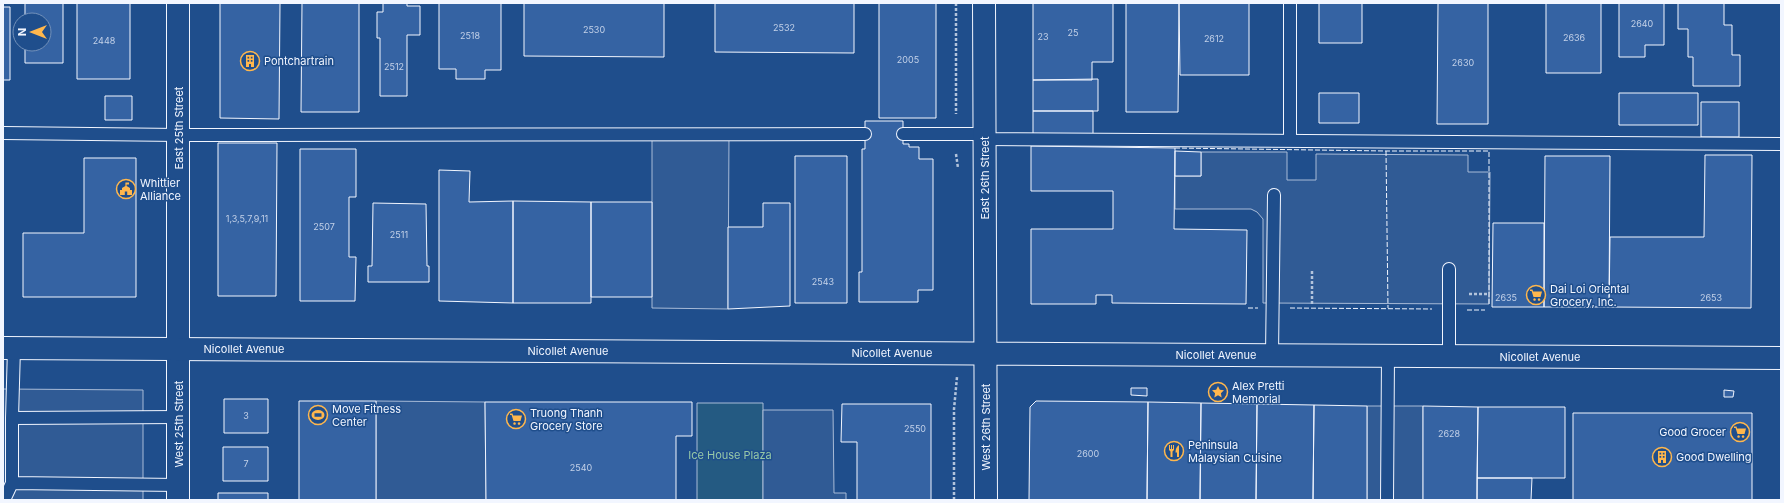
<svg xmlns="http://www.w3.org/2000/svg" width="1784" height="503" viewBox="0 0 1784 503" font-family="Inter,sans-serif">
<rect width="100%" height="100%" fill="#1f4e8c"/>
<!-- green -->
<path fill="#245a82" stroke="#a8bbd7" d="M697 403H763V500H697Z"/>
<!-- parking -->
<path fill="#305b95" stroke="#a8bbd7" d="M652 134 729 135 728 309 652 308Z
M1201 152H1287V180H1316V154L1468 155V172H1490L1489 304 1263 303V219L1257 212 1251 209H1175V176H1201Z
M3 389 143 390V500H3Z
M376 401 485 402 486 500H376Z
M1367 406H1423V500H1367Z
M763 410H833L834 493H846V500H763Z"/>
<!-- building -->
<path fill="#3563a3" stroke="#f2f6ff" d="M25 3H63V63H25V44H44V20H25Z
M77 3H130V79H77Z
M220 3H280L279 119 220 118Z
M302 3H359V112H301Z
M383 3H407V6H420V35H407V96H380V38H377V12H383Z
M439 3H501V70H485V79H456V69H439Z
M524 3H664V57L524 56Z
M715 3H854V53L715 52Z
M879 3H936V118H879Z
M1033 3H1113V62H1092V80H1033Z
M1126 3H1179L1178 112H1126Z
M1179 3H1249V75H1180Z
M1319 3H1362V43H1319Z
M1438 3H1488V124H1437Z
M1546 3H1601V73H1546Z
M1619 3H1664V45H1645V57H1619Z
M1678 3H1724V25H1732V55H1740V86H1693V57H1688V29H1678Z
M3 7H10V80H3Z
M1098 79V111H1033V80Z
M1319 93H1359V123H1319Z
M1619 93H1698V125H1619Z
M105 96H132V120H105Z
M1701 102H1739V137H1701Z
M1033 111H1093V134H1033Z
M865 121H903V144H909V147H919V159H933V290H918V302H859V272H862V149H865Z
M218 143H277L276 296H218Z
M1031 146 1175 148 1174 229 1247 230 1246 304 1112 303V295H1096V304H1031V229H1113V191H1031Z
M300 149H356V197H349V257H356L355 301H300Z
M1175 151 1201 152V176H1175Z
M1705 155H1752L1751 308 1609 307 1610 237H1704Z
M795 156H847V303H795Z
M1545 156H1610L1609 307H1544Z
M84 158H136V297H23V233H84Z
M439 170 470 171 469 202 513 201V303L439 301Z
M513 201 591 202V303H513Z
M591 202H652V297H591Z
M373 203 426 204 427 266H429V282H368V266H372Z
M763 203H790V306L728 309V227H763Z
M1493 223H1544V307H1492Z
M1131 388H1147V396L1131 395Z
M1724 390 1734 391 1733 397H1724Z
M224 399H268V433H224Z
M299 401H376V500H299Z
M1036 401 1148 402 1147 500H1029L1030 407Z
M485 402H692V436H676V500H486Z
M1148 402 1201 403 1200 500H1147Z
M1201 403 1257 404 1256 500H1200Z
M842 404H931V500H857V442H841Z
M1257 404 1314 405 1313 500H1256Z
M1314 405 1367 406V500H1313Z
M1423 406 1478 407 1477 500H1423Z
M1478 407H1565V478H1477Z
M1573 413H1752V500H1573Z
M223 447H268V481H223Z
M1477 478H1532L1531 500H1477Z
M218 493H268V500H218Z"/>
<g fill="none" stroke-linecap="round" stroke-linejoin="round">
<!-- lane casing -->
<g stroke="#f2f6ff" stroke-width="14">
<path id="lane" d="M1290 3V141
M3 133 179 135 865 134
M903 134H984
M984 139 1781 144
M1449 269V356
M14 348 12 418 179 417
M1272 355 1274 195
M12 483 178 485
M4 500 12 483V418
M1387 500 1388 356"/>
</g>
<!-- street casing -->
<g stroke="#f2f6ff" stroke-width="24">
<path id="street" d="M178 500V3"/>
</g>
<!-- secondary casing -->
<g stroke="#f2f6ff" stroke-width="24">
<path id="secondary" d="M984 3 986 500
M3 348 1781 358"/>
</g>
<!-- path -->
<path stroke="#b3c4dc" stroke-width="2.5" stroke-dasharray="3 2" stroke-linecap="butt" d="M956 3V114
M956 154 958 168
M1469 294H1489
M1312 304V270
M954 500V409L957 377"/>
<!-- lane -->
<use href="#lane" stroke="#1f4e8c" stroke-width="12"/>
<!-- street -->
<use href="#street" stroke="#1f4e8c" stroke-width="22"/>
<!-- secondary -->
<use href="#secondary" stroke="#1f4e8c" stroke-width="22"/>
<!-- fence -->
<path stroke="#f2f6ff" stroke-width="1" stroke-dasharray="5 2" stroke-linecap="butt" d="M1175 148 1386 151H1489V306
M1386 151 1388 308
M1248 308H1258
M1290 308 1432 309
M1467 310H1485"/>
</g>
<!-- icons -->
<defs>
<g id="building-ring" transform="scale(1)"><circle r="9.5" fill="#1f4e8c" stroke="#ffb74d" stroke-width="1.5"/><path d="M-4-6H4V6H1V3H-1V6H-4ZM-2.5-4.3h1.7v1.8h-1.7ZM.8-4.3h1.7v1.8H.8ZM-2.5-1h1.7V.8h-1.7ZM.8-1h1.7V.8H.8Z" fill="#ffb74d"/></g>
<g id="civic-ring" transform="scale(1)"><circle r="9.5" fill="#1f4e8c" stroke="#ffb74d" stroke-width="1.5"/><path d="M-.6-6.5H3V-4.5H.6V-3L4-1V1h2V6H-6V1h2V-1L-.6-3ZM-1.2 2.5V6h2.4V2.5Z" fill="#ffb74d"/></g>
<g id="supermarket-ring" transform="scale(1)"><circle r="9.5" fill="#1f4e8c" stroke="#ffb74d" stroke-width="1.5"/><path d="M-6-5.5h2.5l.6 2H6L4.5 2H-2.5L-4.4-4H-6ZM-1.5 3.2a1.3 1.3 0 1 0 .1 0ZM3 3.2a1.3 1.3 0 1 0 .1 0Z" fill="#ffb74d"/></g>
<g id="sight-ring" transform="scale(1)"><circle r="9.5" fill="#1f4e8c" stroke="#ffb74d" stroke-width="1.5"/><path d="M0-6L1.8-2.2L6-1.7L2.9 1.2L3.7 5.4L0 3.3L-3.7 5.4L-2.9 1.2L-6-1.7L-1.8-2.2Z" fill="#ffb74d"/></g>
<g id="stadium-ring" transform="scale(1)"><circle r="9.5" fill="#1f4e8c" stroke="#ffb74d" stroke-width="1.5"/><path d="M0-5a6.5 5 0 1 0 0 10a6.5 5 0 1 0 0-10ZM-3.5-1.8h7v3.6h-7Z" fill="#ffb74d"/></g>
<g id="restaurant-ring" transform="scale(1)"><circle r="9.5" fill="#1f4e8c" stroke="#ffb74d" stroke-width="1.5"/><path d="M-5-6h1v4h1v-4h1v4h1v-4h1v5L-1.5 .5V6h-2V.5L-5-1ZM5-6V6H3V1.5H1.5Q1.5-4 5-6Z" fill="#ffb74d"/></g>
</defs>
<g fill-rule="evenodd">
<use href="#building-ring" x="250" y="61"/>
<use href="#civic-ring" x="126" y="189"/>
<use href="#supermarket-ring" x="1536" y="295"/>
<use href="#sight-ring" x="1218" y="392"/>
<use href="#stadium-ring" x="318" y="415"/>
<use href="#supermarket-ring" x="516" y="419"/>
<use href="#supermarket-ring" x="1740" y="432"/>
<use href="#restaurant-ring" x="1174" y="451"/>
<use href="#building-ring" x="1662" y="457"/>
</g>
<g text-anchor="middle" stroke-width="3" stroke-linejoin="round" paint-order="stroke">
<!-- number labels -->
<g font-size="9" fill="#c3d1e8">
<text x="1642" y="27">2640</text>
<text x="784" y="31">2532</text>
<text x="594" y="33">2530</text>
<text x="1073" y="36">25</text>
<text x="470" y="39">2518</text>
<text x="1043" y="40">23</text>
<text x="1574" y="41">2636</text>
<text x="1214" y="42">2612</text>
<text x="104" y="44">2448</text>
<text x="908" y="63">2005</text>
<text x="1463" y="66">2630</text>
<text x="394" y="70">2512</text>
<text x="247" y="222">1,3,5,7,9,11</text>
<text x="324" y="230">2507</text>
<text x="399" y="238">2511</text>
<text x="823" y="285">2543</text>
<text x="1506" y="301">2635</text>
<text x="1711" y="301">2653</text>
<text x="246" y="419">3</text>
<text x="915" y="432">2550</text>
<text x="1449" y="437">2628</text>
<text x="1088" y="457">2600</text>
<text x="246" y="467">7</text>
<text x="581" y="471">2540</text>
</g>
<!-- poi labels -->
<g font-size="11" fill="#f2f6ff" stroke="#1f4e8c" text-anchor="start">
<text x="264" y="65">Pontchartrain</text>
<text x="140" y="187">Whittier<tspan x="140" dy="13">Alliance</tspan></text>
<text x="1550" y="293">Dai Loi Oriental<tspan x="1550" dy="13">Grocery, Inc.</tspan></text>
<text x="1232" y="390">Alex Pretti<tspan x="1232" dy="13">Memorial</tspan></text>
<text x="332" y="413">Move Fitness<tspan x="332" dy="13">Center</tspan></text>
<text x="530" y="417">Truong Thanh<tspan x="530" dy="13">Grocery Store</tspan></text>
<text x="1726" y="436" text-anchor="end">Good Grocer</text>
<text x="1188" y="449">Peninsula<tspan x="1188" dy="13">Malaysian Cuisine</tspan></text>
<text x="1676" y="461">Good Dwelling</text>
</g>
<!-- street labels -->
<g font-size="11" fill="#f2f6ff" stroke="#1f4e8c">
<text transform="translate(179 128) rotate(-90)" y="4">East 25th Street</text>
<text transform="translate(985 178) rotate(-90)" y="4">East 26th Street</text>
<text x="244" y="353">Nicollet Avenue</text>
<text x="568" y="355">Nicollet Avenue</text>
<text x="892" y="357">Nicollet Avenue</text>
<text x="1216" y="359">Nicollet Avenue</text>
<text x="1540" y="361">Nicollet Avenue</text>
<text transform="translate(179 424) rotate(-90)" y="4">West 25th Street</text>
<text transform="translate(986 427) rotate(-90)" y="4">West 26th Street</text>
</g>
<!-- park labels -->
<g font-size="11" fill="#97c8a6" stroke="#1f4e8c">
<text x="730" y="459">Ice House Plaza</text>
</g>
</g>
<!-- border -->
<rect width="1784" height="503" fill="none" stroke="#f2f6ff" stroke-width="8"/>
<!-- north arrow -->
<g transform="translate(32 32) rotate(270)"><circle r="19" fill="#1f4e8c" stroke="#7391ba"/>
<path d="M0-3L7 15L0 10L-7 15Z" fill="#ffb74d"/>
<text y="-6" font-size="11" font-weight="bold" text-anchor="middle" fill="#f2f6ff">N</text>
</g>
</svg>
